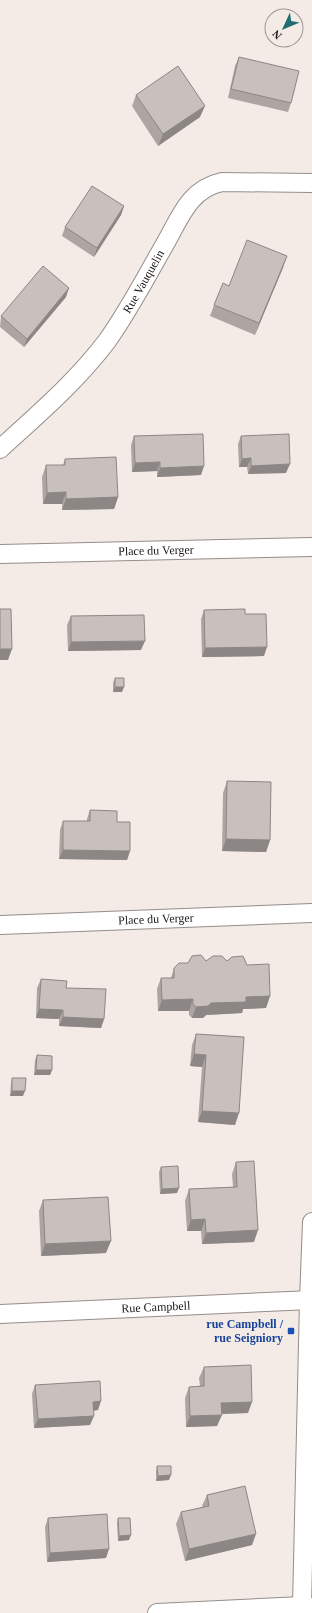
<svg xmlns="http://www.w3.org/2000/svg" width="312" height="1613" viewBox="0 0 312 1613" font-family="Georgia,serif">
<rect width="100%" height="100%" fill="#f4ebe7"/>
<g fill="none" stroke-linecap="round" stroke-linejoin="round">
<!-- street casing -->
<g stroke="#958d89" stroke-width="20">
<g id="street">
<path id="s1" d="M0 449C37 415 76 382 107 341 129 310 146 277 165 244 180 218 189 189 222 182L312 183"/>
<path id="s2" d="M0 554 312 547"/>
<path id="s3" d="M0 925 312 913"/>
<path d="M312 1222 309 1300 302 1606 312 1607"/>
<path id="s4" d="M0 1314 312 1300"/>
<path d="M157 1613 302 1606"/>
</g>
</g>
<!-- street -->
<use href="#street" stroke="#fff" stroke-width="18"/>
</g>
<!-- wall -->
<path fill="#aca5a2" d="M239 57 291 103 288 112 228 98 235 66Z
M136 95 200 117 158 146 132 106Z
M124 206 121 215 94 257 62 236 65 227Z
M287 256 255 335 210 316 214 305Z
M66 297 24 347 0 327 1 316Z
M134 436 201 475 157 477V471L132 472 131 445Z
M241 436 286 473 248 474 247 467H239L238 444Z
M65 459 118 497 114 509 62 510V504H43L42 477 46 465H63Z
M204 610 245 614 264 656 202 657 201 619Z
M71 616 141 650 68 651 67 625Z
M115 678 122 692H113V683Z
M227 781 270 840 266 852 222 851 223 793Z
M90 810 117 822 130 851 127 860 59 859 60 830 63 821H87V819Z
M206 961H227L247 965 270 996 266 1008 243 1009 242 1013 206 1015 203 1018H192L189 1015V1011H158L157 989 161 978H171L174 968 188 963Z
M41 979 66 988 104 1019 101 1028 59 1026V1019L36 1018 37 988Z
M196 1034 244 1037 235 1125 198 1122 202 1067 190 1066 192 1045Z
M37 1055 52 1070 50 1075H34L35 1060Z
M12 1078 23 1096H10L11 1083Z
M236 1162 254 1242 202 1244 201 1231H187L185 1201 189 1189 233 1187 232 1174Z
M161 1167 177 1193 160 1194 159 1172Z
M43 1200 106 1253 41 1256 39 1211Z
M204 1367 248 1413 221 1414 217 1426 186 1427 185 1398 189 1387 200 1386 199 1378Z
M35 1385 98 1410 93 1411 90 1425 34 1428 32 1394Z
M157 1466 169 1480 156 1481V1471Z
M207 1495 252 1545 185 1561 176 1524 181 1512 203 1507 202 1506Z
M48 1518 106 1558 47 1562 45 1527Z
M118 1518 129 1540 118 1541 117 1523Z"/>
<!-- shaded-wall -->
<path fill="#8c8684" d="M205 106 200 117 158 146 163 134Z
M124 206 121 215 94 257 97 248Z
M287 256 283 268 255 335 259 323Z
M69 288 66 297 24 347 27 339Z
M251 458 247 467H239L242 459Z
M160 462 157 471 132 472 135 463Z
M290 464 286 473 248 474 251 466Z
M204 466 201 475 157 477 160 468Z
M66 492 62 504H43L47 493Z
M118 497 114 509 62 510 66 499Z
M145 641 141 650 68 651 71 642Z
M267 647 264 656 202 657 205 648Z
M0 649H12L8 660H0Z
M115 687H124L122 692H113Z
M226 839 270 840 266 852 222 851Z
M63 850 130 851 127 860 59 859Z
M270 996 266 1008 243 1009 242 1013 206 1015 203 1018H192L196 1007 211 1003 246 997Z
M193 999 189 1011H158L162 1000Z
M39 1009 63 1010 59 1019 36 1018Z
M63 1017 104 1019 101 1028 59 1026Z
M194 1054 206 1055 202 1067 190 1066Z
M36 1070H52L50 1075H34Z
M12 1091H25L23 1096H10Z
M202 1111 239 1113 235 1125 198 1122Z
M179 1188 177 1193 160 1194 162 1189Z
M205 1219 201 1231H187L191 1220Z
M258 1230 254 1242 202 1244 206 1233Z
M111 1241 106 1253 41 1256 45 1244Z
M101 1401 98 1410 90 1411 93 1402Z
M252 1402 248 1413 217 1414 221 1403Z
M222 1415 217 1426 186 1427 190 1416Z
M94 1416 90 1425 34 1428 38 1419Z
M171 1475 169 1480 156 1481 158 1476Z
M256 1534 252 1545 185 1561 189 1549Z
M131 1535 129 1540 118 1541 119 1536Z
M109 1549 106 1558 47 1562 50 1553Z"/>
<!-- building -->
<path fill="#c8c0bc" stroke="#8c8684" d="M239 57 299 71 291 103 231 89Z
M178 66 205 106 163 134 136 95Z
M92 186 124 206 97 248 65 227Z
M247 240 287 256 259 323 214 305 223 283 229 286Z
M43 266 69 288 27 339 1 316Z
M203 434 204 466 160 468V462L135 463 134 436Z
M289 434 290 464 251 466V458L242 459 241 436Z
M116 457 118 497 66 499V492L47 493 46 465H65V459Z
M0 609H11L12 649H0Z
M245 609V614H266L267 647 205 648 204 610Z
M144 615 145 641 71 642V616Z
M115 678H124V687H115Z
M227 781 271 782 270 840 226 839Z
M90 810 117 811V822H130V851L63 850V821H90Z
M201 955 206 961 213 956H222L227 961 232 957 243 956 247 965 269 964 270 996 246 997V1002L211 1003 208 1006 196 1007 193 1004V999L162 1000 161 978H174V968L179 963H188L192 956Z
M41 979 67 981 66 988 106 989 104 1019 63 1017V1010L39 1009Z
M196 1034 244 1037 239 1113 202 1111 206 1055 194 1054Z
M37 1055 52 1056V1070H36Z
M12 1078H26L25 1091H12Z
M254 1161 258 1230 206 1233 205 1219 191 1220 189 1189 237 1187 236 1162Z
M178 1166 179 1188 162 1189 161 1167Z
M108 1197 111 1241 45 1244 43 1200Z
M251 1365 252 1402 221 1403 222 1415 190 1416 189 1387 204 1386V1367Z
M100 1381 101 1401 93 1402 94 1416 38 1419 35 1385Z
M157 1466H171V1475L158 1476Z
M245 1486 256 1534 189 1549 181 1512 209 1506 207 1495Z
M107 1514 109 1549 50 1553 48 1518Z
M118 1518H130L131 1535 119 1536Z"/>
<!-- markers -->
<rect fill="#1a4fb4" stroke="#f4ebe7" stroke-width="1.5" x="287" y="1327" width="8" height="8" rx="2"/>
<g text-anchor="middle" stroke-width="3.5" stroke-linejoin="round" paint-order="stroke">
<!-- street labels -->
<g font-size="12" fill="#1b1816" stroke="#f4ebe7">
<text dy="4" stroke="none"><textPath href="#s1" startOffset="222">Rue Vauquelin</textPath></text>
<text dy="4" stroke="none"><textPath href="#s2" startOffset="156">Place du Verger</textPath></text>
<text dy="4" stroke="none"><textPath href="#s3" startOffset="156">Place du Verger</textPath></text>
<text dy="4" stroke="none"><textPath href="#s4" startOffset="156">Rue Campbell</textPath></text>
</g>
<!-- transit labels -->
<g font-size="12" font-weight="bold" fill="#164399" stroke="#f4ebe7" text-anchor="end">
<text x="283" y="1328">rue Campbell /<tspan x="283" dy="14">rue Seigniory</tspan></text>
</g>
</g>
<!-- north arrow -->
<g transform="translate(284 28) rotate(226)"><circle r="19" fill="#f4ebe7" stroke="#9d9793"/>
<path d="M0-3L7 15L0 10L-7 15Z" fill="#226d6f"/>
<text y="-6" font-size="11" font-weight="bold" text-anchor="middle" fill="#1b1816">N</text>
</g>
</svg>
